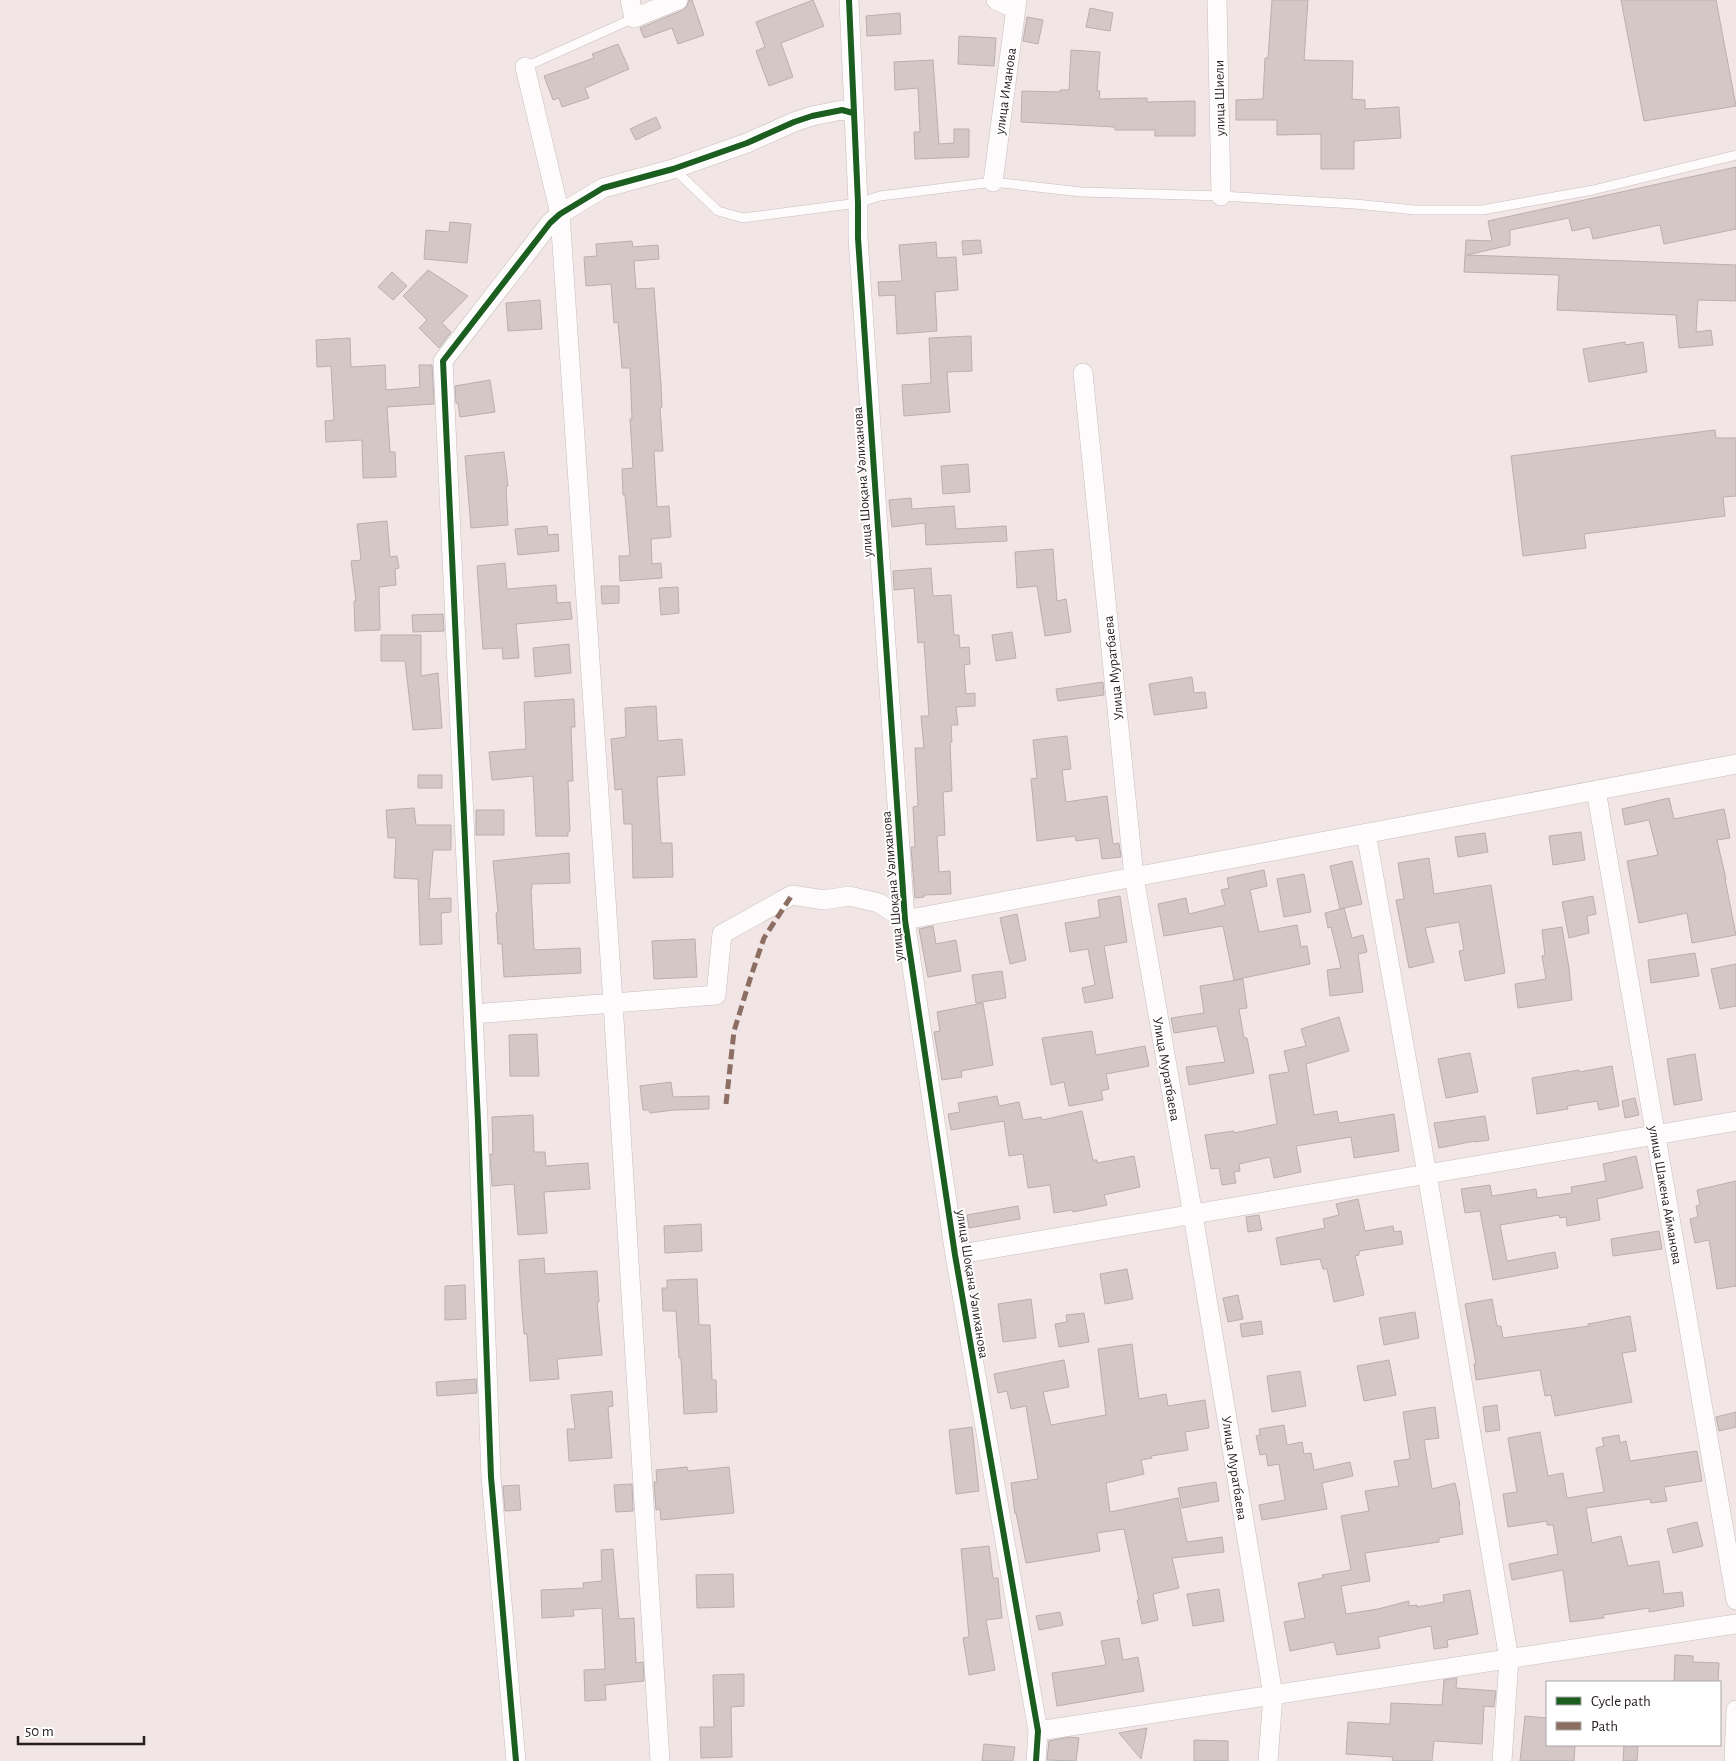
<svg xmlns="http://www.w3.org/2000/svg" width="1736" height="1761" viewBox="0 0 1736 1761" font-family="'Alegreya Sans',sans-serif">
<rect width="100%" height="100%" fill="#f1e5e5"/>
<!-- building -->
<path fill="#d6c7c7" stroke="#b8afaf" d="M689 0H692L704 35 678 44 672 28 644 38 640 28 683 10 687 6Z
M813 0 824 26 781 43 793 77 769 86 756 51 765 47 756 22Z
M1272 0H1308L1304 60 1353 61 1352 99 1365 100V109L1399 107 1401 138 1354 141V169H1321V134L1277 135V120H1236V100L1263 99 1265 58H1268Z
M1621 0H1716L1736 106 1644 121Z
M1090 8 1113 13 1110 31 1086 27Z
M900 13 901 34 867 36 866 16Z
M1027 17 1043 20 1038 44 1023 41Z
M959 36 996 38 994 66 958 64Z
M618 44 629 69 585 88 589 98 562 107 559 98 553 100 544 76 594 58 592 54Z
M1071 50 1100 52 1097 91H1100L1099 99 1147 98V102L1195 101V136H1155V130H1115V127L1021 122 1022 91 1060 92V90H1069Z
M933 60 939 144 954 143V129H969V157L915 159 914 132H920L918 88 895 90 894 62Z
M656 117 661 128 636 140 630 129Z
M1736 167V229L1664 244 1660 225 1593 239 1590 227 1572 231 1569 218 1510 230V245L1467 255 1736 265V301L1698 300 1696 332 1711 330 1713 345 1679 348 1676 315 1557 310 1559 275 1464 272 1466 240 1492 241 1488 221Z
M450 222 471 224 467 263 424 259 426 230 449 232Z
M980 240 982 253 963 255 962 241Z
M632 241 633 247 658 245 659 259 634 261 636 289 654 288 661 385 662 407 660 408 663 451H654L657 507 669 506 671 537 651 539 652 564 661 563 662 578 620 581 619 556H630L625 495H623L622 469 633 468 630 419H632L630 368H622L618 322 614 323 611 284 586 286 584 257 597 256 596 244Z
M936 242 937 258 956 257 958 290 935 292 937 331 897 334 895 295 879 296 878 282 902 281 899 245Z
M428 270 468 296 442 323 451 332 439 348 419 328 427 320 403 296Z
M392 272 407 286 393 300 378 287Z
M540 300 542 329 508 331 506 303Z
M971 336 972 371 947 372 950 412 904 416 902 385 931 383 929 338Z
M350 338 351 367 385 365 386 390 420 387 419 365H432L434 404 387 407 390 452H395L396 477 363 478 362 440 326 442 325 421 334 420 331 366 317 367 316 340Z
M1625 342V345L1643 342 1647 372 1589 382 1583 349Z
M490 380 495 412 460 417 458 403H456L455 386Z
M1715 430 1716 438H1736V496L1723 497 1725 516 1584 534 1586 548 1523 556 1511 456Z
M504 452 508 486H506L508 525 471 528 465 456Z
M968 464 970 492 943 494 941 466Z
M911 498 912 509 954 506 956 529 1006 526 1007 541 926 545 925 523 892 527 889 500Z
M387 521 390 557 397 556 399 568 395 569 396 585 379 587 380 630 355 631 354 601H356L351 561 361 560 357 524Z
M547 526 548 535 558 534 559 551 518 555 515 529Z
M1053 549 1057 601 1066 599 1071 632 1045 636 1037 586 1017 588 1015 552Z
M505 563 507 589 556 585 557 603 570 602 572 619 516 624 519 658 503 659 502 648 483 649 477 566Z
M931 568 933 596 951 595 954 635H959L960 648 969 647 970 664 964 665 966 694 975 693V706L956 707 958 725H951L952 742H950L952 791 943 792 945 835 937 836 939 872 950 871 951 894 924 895V897L915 898 911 847H915L913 807 918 806 915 748H924L921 716H929L924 642 918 643 914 588 894 590 893 571Z
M601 586H619V603L602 604Z
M678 587 679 613 661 615 659 588Z
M443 614 444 631 413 632 412 615Z
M1012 632 1016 658 996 661 992 635Z
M381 635H421V676L438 673 442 728 413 730 405 661H381Z
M569 644 571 673 535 677 533 648Z
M1192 677 1194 693 1205 692 1207 708 1154 715 1149 684Z
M1103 682 1104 695 1058 701 1056 689Z
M574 699 575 727H571L573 781H568L570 831H568V836H536L533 776 492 780 489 752 526 749 524 702Z
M656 706 658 741 682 739 685 775 657 777 661 843H672L673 877 633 878 632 824H624L622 789 615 790 611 739 626 737 625 708Z
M1067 736 1071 769 1062 770 1066 802 1107 796 1113 844 1119 843 1121 857 1102 859 1099 838 1076 841 1075 836 1037 841 1031 779 1037 778 1033 740Z
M418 775H442V788H418Z
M1669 798 1674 819 1724 809 1730 838 1717 840 1726 879H1725L1736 935 1692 943 1687 913 1639 923 1627 861 1658 855 1649 820 1625 825 1622 809Z
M414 808 416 825H451V850H433L429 899 451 898V912L441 913 442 944 420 945 418 879 394 878 396 838H388L386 810Z
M476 810H504V835H476Z
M1581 832 1585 860 1553 865 1549 836Z
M1485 833 1488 852 1458 857 1455 837Z
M569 853 570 883 532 884V889H531L534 948 535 950 580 948 581 973 504 977 502 944H498L496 913 498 912 493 861Z
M1429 858 1434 894 1491 885 1505 973 1465 981 1459 951 1464 950 1459 922 1425 928 1434 962 1409 968 1396 900 1404 899 1398 863Z
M1352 861 1362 904 1340 909 1330 866Z
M1264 870 1267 886 1250 890 1259 932 1297 925 1301 947 1307 946 1310 964 1234 980 1223 926 1164 936 1158 904 1186 898 1189 914 1225 905 1221 890 1229 888 1227 878Z
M1304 874 1311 912 1284 917 1277 879Z
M1120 896 1127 942 1104 946 1113 998 1085 1003 1082 988 1095 985 1088 949 1070 952 1065 923 1100 917 1098 900Z
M1593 896 1596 914 1587 916 1589 933 1569 938 1562 902Z
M1344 908 1352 938 1363 935 1367 952 1358 954 1363 992 1330 996 1327 970 1341 968 1331 927 1328 928 1325 913Z
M1017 914 1026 960 1010 964 1000 918Z
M933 926 936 944 956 940 961 971 928 977 919 929Z
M1562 927 1569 968 1572 1000 1518 1008 1515 984 1546 979 1542 956 1545 955 1542 930Z
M695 939 697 977 654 979 652 941Z
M1695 953 1699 976 1651 983 1648 960Z
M1736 964V1006L1720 1009 1711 969Z
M1002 971 1006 998 976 1003 972 975Z
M1243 979 1247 1008 1239 1009 1244 1038H1247L1254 1073 1189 1085 1186 1067 1225 1062 1217 1026 1174 1033 1171 1018 1204 1013 1200 986Z
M983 1003 993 1065 961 1071 962 1077 942 1080 934 1032 940 1031 937 1012Z
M1339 1017 1349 1051 1306 1064 1314 1115 1337 1111 1339 1123 1394 1114 1399 1151 1354 1158 1351 1137 1296 1146 1301 1172 1274 1178 1270 1157 1239 1164 1240 1171 1234 1172 1236 1183 1222 1185 1219 1168 1211 1169 1205 1135 1234 1131V1133L1277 1124 1269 1075 1289 1072 1284 1051 1306 1046 1301 1029Z
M1092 1031 1096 1055 1145 1046 1149 1066 1106 1074 1109 1089 1101 1091 1103 1100 1069 1106 1064 1082 1051 1085 1042 1038Z
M537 1034 539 1076H510L509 1035Z
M1470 1053 1478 1092 1446 1098 1438 1059Z
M1695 1054 1702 1100 1674 1105 1667 1059Z
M1612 1066 1619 1106 1599 1110 1597 1101 1567 1106 1568 1109 1537 1114 1532 1078 1579 1070V1072Z
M671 1082 673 1097 709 1096V1109L674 1110 650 1113 649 1110H643L640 1086Z
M997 1096 999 1106 1019 1102 1023 1120 1041 1117 1042 1120 1082 1111 1093 1160H1097V1163L1134 1156 1140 1187 1104 1195 1107 1205 1073 1212 1072 1210 1054 1213 1050 1185 1028 1188 1023 1154 1009 1156 1004 1121 951 1130 948 1114 960 1112 958 1103Z
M1635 1098 1639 1115 1625 1118 1622 1101Z
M533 1115 534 1152H545L546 1166 588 1163 590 1189 544 1192 547 1233 518 1235 514 1184 492 1186 490 1154H493L492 1117Z
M1485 1116 1489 1140 1475 1142V1141L1439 1148 1434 1123Z
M1636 1156 1643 1188 1597 1199 1600 1220 1567 1226 1566 1217 1560 1218 1559 1215 1500 1225 1507 1261 1555 1252 1558 1268 1493 1280 1480 1211 1465 1213 1461 1189 1490 1185 1492 1196 1536 1189 1537 1198 1572 1193 1571 1187 1606 1181 1603 1164Z
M1736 1181V1286L1717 1289 1709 1240 1695 1243 1690 1219 1698 1217 1696 1206 1700 1205 1697 1190Z
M1358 1199 1365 1231 1393 1226 1394 1232 1401 1231 1403 1244 1359 1251V1255L1355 1256 1364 1295 1334 1302 1327 1269H1323L1320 1259 1281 1265 1276 1238 1325 1228 1323 1219 1339 1215 1336 1204Z
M1018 1206 1020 1219 969 1228 967 1215Z
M1259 1215 1262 1230 1248 1232 1246 1217Z
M701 1224 702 1251 665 1253 664 1226Z
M1659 1231 1662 1249 1613 1256 1611 1239Z
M544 1258 545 1274 597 1271 599 1302H597L602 1355 557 1359 559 1379 530 1381 527 1334H524L521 1297 519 1260Z
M1127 1269 1133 1299 1105 1304 1100 1274Z
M697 1279 699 1325H710L712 1380H716L717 1412 684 1414 681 1358H679L676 1311H663L662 1288H667V1280Z
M465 1285 466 1319 445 1320V1286Z
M1238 1295 1243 1319 1228 1322 1223 1298Z
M1031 1299 1036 1338 1003 1342 998 1304Z
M1492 1299 1497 1326H1501L1503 1338 1589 1326 1588 1324 1630 1316 1636 1351 1622 1353 1632 1402 1555 1416 1551 1395 1545 1396 1540 1370 1476 1380 1474 1364H1476L1465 1304Z
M1415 1312 1419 1338 1384 1345 1379 1318Z
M1084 1313 1089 1342 1059 1347 1055 1324 1067 1322 1066 1315Z
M1261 1321 1263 1334 1242 1337 1240 1324Z
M1132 1344 1139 1399 1166 1394 1168 1406 1205 1400 1209 1428 1185 1432 1188 1450 1151 1456 1152 1458 1141 1460 1144 1474 1106 1483 1110 1512 1178 1498 1187 1542 1222 1537 1224 1552 1172 1558 1179 1588 1153 1594 1158 1620 1142 1624 1137 1600H1139L1124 1529 1097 1533 1100 1551 1026 1563 1016 1513 1015 1514 1011 1483 1038 1479 1026 1406 1011 1409 1007 1391 998 1393 994 1374 1064 1360 1069 1387 1043 1392 1051 1425 1106 1415 1098 1349Z
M1389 1360 1396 1395 1364 1401 1357 1366Z
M1300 1371 1306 1406 1272 1412 1267 1376Z
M476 1379 477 1393 437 1396 436 1382Z
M612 1391 613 1406 608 1407 612 1458 569 1461 567 1429H575L571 1395Z
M1497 1405 1500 1430 1486 1432 1483 1407Z
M1435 1407 1439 1438 1424 1440 1432 1489 1455 1483 1460 1505 1459 1506 1463 1534 1439 1538V1542L1365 1553 1370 1581 1341 1586 1346 1614 1378 1609 1409 1601V1606L1417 1605V1607L1444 1602 1443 1595 1470 1590 1478 1634 1447 1640 1448 1647 1434 1649 1431 1626 1378 1637 1380 1648 1337 1655 1334 1642 1290 1651 1284 1622 1305 1618 1298 1583 1323 1578 1322 1575 1351 1570 1341 1516 1369 1511 1365 1491 1399 1486 1394 1461 1410 1459 1403 1412Z
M1736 1412V1427L1719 1431 1716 1417Z
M1284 1425 1287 1445 1302 1442 1304 1454 1311 1453 1314 1470 1350 1462 1353 1476 1322 1483 1327 1509 1262 1520 1259 1505 1285 1500 1279 1464 1268 1466 1266 1454 1260 1455 1256 1436 1260 1435 1259 1429Z
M972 1427 979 1491 956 1494 949 1430Z
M1540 1432 1548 1476 1563 1473 1567 1498 1604 1492 1596 1448 1604 1446 1602 1438 1619 1435 1620 1443 1626 1441 1630 1461 1697 1451 1702 1481 1664 1487 1667 1501 1651 1503 1650 1499 1586 1508 1592 1543 1621 1536 1628 1566 1659 1561 1664 1594 1682 1592 1684 1606 1649 1612V1608L1603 1615 1604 1618 1570 1622 1563 1570 1512 1580 1509 1564 1558 1554 1553 1525H1547V1521L1508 1527 1503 1494 1517 1492 1508 1438Z
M687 1467 688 1471 729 1467 734 1513 661 1520 660 1509 656 1510 654 1482H657L656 1470Z
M1216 1482 1219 1501 1182 1508 1178 1488Z
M632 1484 633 1511 616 1512 614 1485Z
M519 1485 521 1510 505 1511 503 1486Z
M1697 1522 1703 1546 1673 1553 1667 1529Z
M989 1546 993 1578H998L1002 1618 986 1620 995 1670 969 1675 963 1638 969 1637 961 1549Z
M613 1549 619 1619 634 1618 636 1663 643 1662 644 1681 605 1685 606 1700 585 1701 584 1670 605 1669 602 1608 573 1610 574 1616 542 1618 541 1590 584 1588 583 1583 602 1581 601 1550Z
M733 1574 734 1607 697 1608 696 1575Z
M1219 1589 1224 1621 1193 1626 1187 1594Z
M1060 1612 1063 1625 1039 1630 1036 1616Z
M1119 1638 1123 1660 1138 1657 1144 1691 1057 1706 1052 1673 1106 1665 1101 1641Z
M1675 1655 1693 1656V1662L1719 1663 1718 1682H1674Z
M744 1674V1706L731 1707 732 1757 701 1758 700 1727H714L713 1675Z
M1457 1678 1456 1688 1496 1691 1494 1707 1484 1706 1482 1744 1434 1741 1432 1761H1392L1393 1757 1346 1754 1348 1722 1390 1724 1391 1703 1442 1705 1444 1680Z
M1525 1716 1547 1718V1745H1575L1574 1761H1520Z
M1147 1728 1141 1759 1119 1733Z
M1070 1737 1079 1738 1076 1761 1047 1760 1049 1741Z
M1194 1740 1228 1741V1761H1194Z
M984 1744 1015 1747 1013 1761H982Z
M1624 1745H1638L1637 1761H1623Z"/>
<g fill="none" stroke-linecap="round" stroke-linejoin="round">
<!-- service casing -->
<g stroke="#c8bebe" stroke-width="10">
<path id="service" d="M525 67 634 18
M674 169 718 211 743 218 858 203 880 196 993 182 1081 192 1221 196 1355 204 1415 210H1482L1593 190 1736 155"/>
</g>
<!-- minor casing -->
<g stroke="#c8bebe" stroke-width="20">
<path id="minor" d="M630 0 634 18 678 0
M849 0 858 203V238L905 920 955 1255 1038 1731 1036 1761
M996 0 1016 9
M1217 0 1221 196
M525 67 560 214 613 1003 660 1761
M993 182 1017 0
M1083 373 1134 877 1193 1215 1273 1695 1268 1761
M1596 790 1736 1600
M1366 833 1427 1174 1509 1659 1502 1761
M473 1014 716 995 722 934 792 895 824 900 849 896 879 903 905 920 1736 764
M955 1255 1736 1121
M1038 1731 1736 1624
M516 1761 491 1477 478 1122 443 361 550 223 560 214 603 188 673 169 747 143 794 122 812 116 842 110 853 113
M1734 1761 1736 1710"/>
</g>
<!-- service -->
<use href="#service" stroke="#fdfbfb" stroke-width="9"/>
<!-- minor -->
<use href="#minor" stroke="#fdfbfb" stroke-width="19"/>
<!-- quiet -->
<path stroke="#8d6e63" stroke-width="5" stroke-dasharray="10 5" stroke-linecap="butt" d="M726 1104 734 1031 751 976 764 938 792 895"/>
<!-- cycleway casing -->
<g stroke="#fff" stroke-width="9">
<path id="cycleway" d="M849 0 858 203V238L905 920 955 1255 1038 1731 1036 1761
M516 1761 491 1477 478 1122 443 361 550 223 560 214 603 188 673 169 747 143 794 122 812 116 842 110 853 113"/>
</g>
<!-- cycleway -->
<use href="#cycleway" stroke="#1b5e20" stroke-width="6"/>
</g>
<g text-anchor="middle" stroke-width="4" stroke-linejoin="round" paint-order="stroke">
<!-- street labels -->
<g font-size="14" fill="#271e1e" stroke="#fff">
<text transform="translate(1005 91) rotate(-82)" y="5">улица Иманова</text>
<text transform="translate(1219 98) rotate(-91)" y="5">улица Шиели</text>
<text transform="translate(862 482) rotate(-94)" y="5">улица Шоқана Уәлиханова</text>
<text transform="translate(1113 668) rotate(-96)" y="5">Улица Муратбаева</text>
<text transform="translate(892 886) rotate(-95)" y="5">улица Шоқана Уәлиханова</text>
<text transform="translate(1167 1069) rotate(80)" y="5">Улица Муратбаева</text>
<text transform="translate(1666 1195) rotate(80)" y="5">улица Шакена Айманова</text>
<text transform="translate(973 1284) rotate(81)" y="5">улица Шоқана Уәлиханова</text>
<text transform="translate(1235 1468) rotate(81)" y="5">Улица Муратбаева</text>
</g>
</g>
<!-- legend -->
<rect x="1546" y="1681" width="175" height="65" fill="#ffffff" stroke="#a9a5a5"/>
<rect x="1556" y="1697" width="25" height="8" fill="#1b5e20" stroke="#a9a5a5"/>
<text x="1591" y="1706" font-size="15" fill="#271e1e">Cycle path</text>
<rect x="1556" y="1722" width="25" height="8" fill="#8d6e63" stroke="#a9a5a5"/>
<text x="1591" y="1731" font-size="15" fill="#271e1e">Path</text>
<!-- scale -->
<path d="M18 1736v8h126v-8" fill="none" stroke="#271e1e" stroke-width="2.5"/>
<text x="25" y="1736" font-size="15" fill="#271e1e" stroke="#ffffff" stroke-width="4" paint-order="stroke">50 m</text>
</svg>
